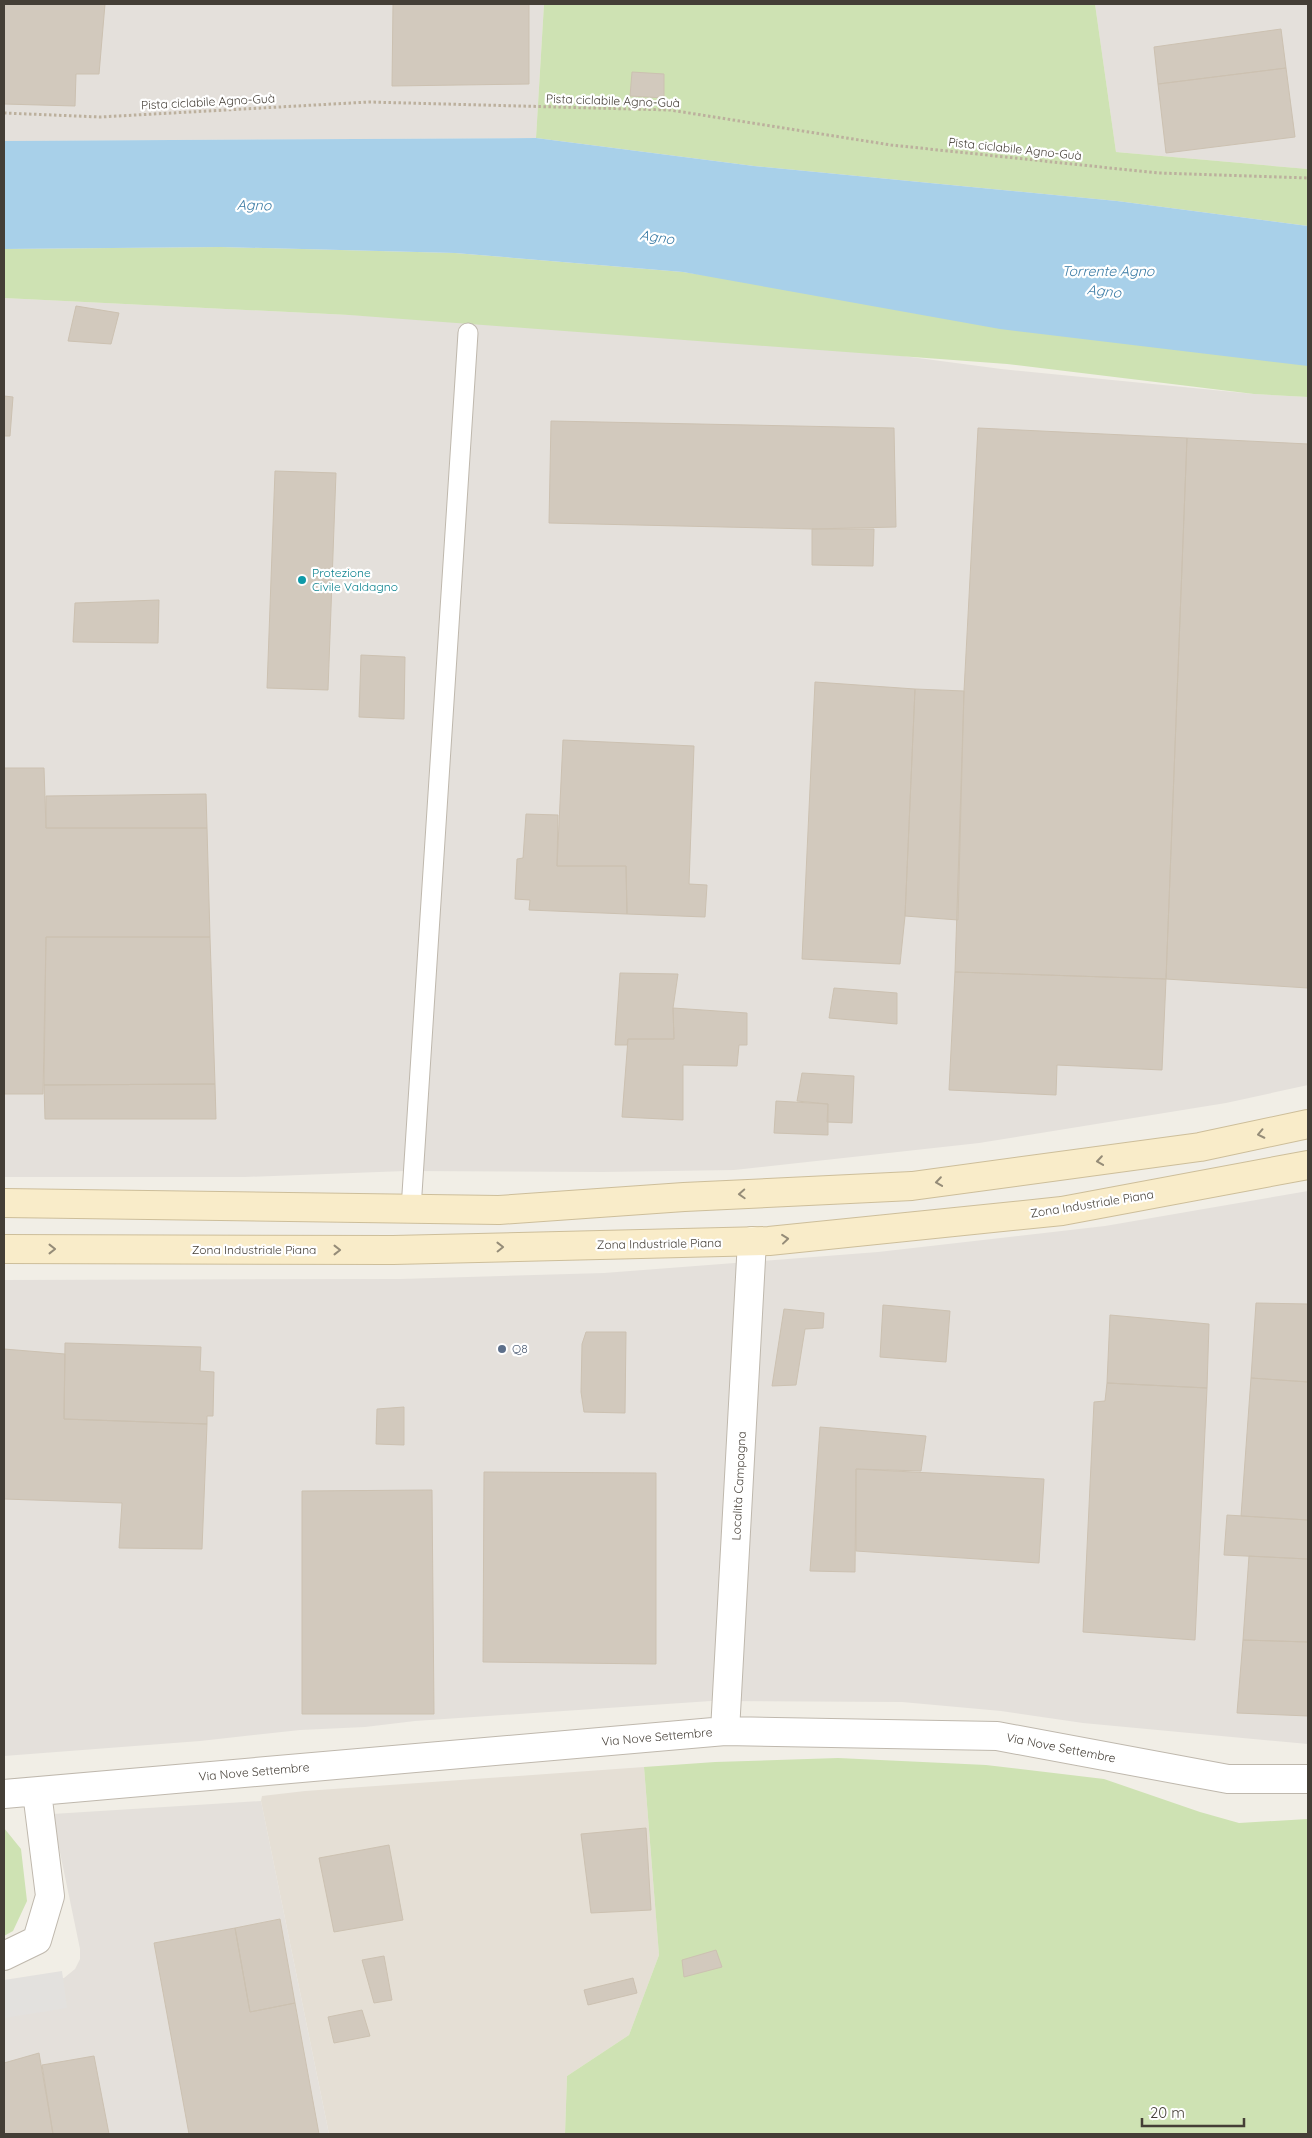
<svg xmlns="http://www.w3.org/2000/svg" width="1312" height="2138" viewBox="0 0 1312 2138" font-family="Quicksand,sans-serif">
<rect width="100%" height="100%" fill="#f1eee6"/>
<!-- residential -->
<path fill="#e5dfd5" d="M644 1767 659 1955 629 2035 567 2076 565 2134H329L261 1801 262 1796 305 1791Z"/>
<!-- industrial -->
<path fill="#e4e0db" d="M4 4H544L536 138 4 141Z
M1095 4H1308V169L1116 152Z
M4 298 349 315 669 325 1001 369 1254 394 1308 397V1085L1226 1103 979 1143 734 1170 603 1172 405 1171 245 1177H4Z
M1308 1191V1744L1083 1723 1001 1711 902 1702 711 1701 415 1721 365 1727 300 1730 200 1741 4 1756V1280L400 1279 604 1273 878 1252 1105 1226Z
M261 1801 329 2134H4V1992L64 1978 75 1969 80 1959V1949L52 1814Z"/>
<!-- green -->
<path fill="#cee2b3" d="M544 4H1095L1116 152 1308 169V226L1117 201 754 166 536 138Z
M221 247 455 253 683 272 1308 365V397L1254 394 1007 364 349 315 4 298V249Z
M838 1758 986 1765 1104 1779 1200 1812 1239 1823 1308 1819V2134H565L567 2076 629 2035 659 1955 644 1767 715 1762Z
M4 1828 21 1849 27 1901 13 1931 4 1936Z"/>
<!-- parking -->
<path fill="#e3e1de" d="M62 1971 67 2008 4 2018V1980Z"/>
<!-- water -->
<path fill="#a8d0e9" d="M536 138 754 166 1117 201 1308 226V366L1000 329 683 272 455 253 221 247 4 249V141Z"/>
<!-- building -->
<path fill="#d2c9bd" stroke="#ccc1b1" d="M4 4H105L99 74H76L75 106 4 104Z
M393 4H529V84L392 86Z
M1281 29 1286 68 1158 84 1154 47Z
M1286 68 1295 137 1166 153 1158 84Z
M632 72 664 74V98L630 96Z
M76 306 119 313 111 344 68 341Z
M4 396 13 397 10 436H4Z
M551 421 894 428 896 527 812 529 549 523Z
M978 428 1187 438 1166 979 955 972 964 691Z
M1187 438 1308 444V988L1166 979Z
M275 471 336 473 328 690 267 688Z
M812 529H874L873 566 812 565Z
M159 600 158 643 73 642 75 603Z
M361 655 405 657 404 719 359 717Z
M815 682 915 689 905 916 900 964 802 959Z
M915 689 964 691 958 920 905 916Z
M563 740 694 746 689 884 707 885 705 917 627 914 626 866H557Z
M4 768H44L46 828H207L210 937H46L43 1094H4Z
M206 794 207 828H46V796Z
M526 814 558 815 557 866H626L627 914 529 910 530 900 515 899 517 859 523 858Z
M46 937H210L215 1084 44 1085Z
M955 972 1166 979 1162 1070 1057 1065 1056 1095 949 1090Z
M620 973 678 974 673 1008 674 1039H628L627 1045H615Z
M834 988 897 993V1024L829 1018Z
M673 1008 747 1013V1045H739L737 1066 683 1065V1120L622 1117 628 1039H674Z
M802 1073 854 1076 852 1123 827 1122 828 1104 797 1101Z
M215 1084 216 1119H45L44 1085Z
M776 1101 828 1104V1135L774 1133Z
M1256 1303 1308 1304V1382L1251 1378Z
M883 1305 950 1311 946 1362 880 1357Z
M784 1309 824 1313 823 1328 805 1329 796 1385 772 1386Z
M1110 1315 1209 1324 1207 1388 1107 1383Z
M586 1332H626L625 1413 584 1412 581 1392 582 1344Z
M65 1343 201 1347 200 1371 214 1372 213 1416H207V1424L64 1419Z
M4 1349 65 1354 64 1419 207 1424 202 1549 119 1548 122 1503 4 1499Z
M1251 1378 1308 1382V1520L1241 1516Z
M1107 1383 1207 1388 1195 1640 1083 1632 1094 1402 1105 1401Z
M404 1407V1445L376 1444 377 1409Z
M820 1427 926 1436 921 1471 856 1469 855 1572 810 1571Z
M856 1469 1044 1479 1039 1563 856 1551Z
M484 1472 656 1473V1664L483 1662Z
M432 1490 434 1714H302V1491Z
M1227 1515 1308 1520V1559L1224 1555Z
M1249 1556 1308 1559V1642L1243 1640Z
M1243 1640 1308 1642V1716L1237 1713Z
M646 1828 651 1910 591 1913 581 1834Z
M389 1845 403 1920 334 1932 319 1858Z
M280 1919 295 2003 250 2012 235 1928Z
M235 1928 250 2012 295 2003 319 2134H189L154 1943Z
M716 1950 722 1967 684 1977 682 1960Z
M384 1956 392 2000 374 2003 362 1960Z
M633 1978 637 1993 588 2005 584 1990Z
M362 2010 370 2036 334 2043 328 2017Z
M39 2053 53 2134H4V2063Z
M94 2056 109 2134H53L42 2065Z"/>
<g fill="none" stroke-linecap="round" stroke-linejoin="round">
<!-- service casing -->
<g stroke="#bfb8ad" stroke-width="21">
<path id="service" d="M411 1209 468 333"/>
</g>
<!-- minor casing -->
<g stroke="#bfb8ad" stroke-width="30">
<path id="minor" d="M725 1731 752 1241
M4 1794 725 1731 997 1736 1228 1779H1308
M4 1956 37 1940 50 1896 37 1792"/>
</g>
<!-- secondary casing -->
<g stroke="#cdbe9a" stroke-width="30">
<path id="secondary" d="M4 1203 499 1210 684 1197 912 1186 1200 1147 1308 1124
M4 1249 393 1250 769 1241 1062 1211 1308 1165"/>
</g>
<!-- path -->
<path stroke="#bcb09d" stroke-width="3" stroke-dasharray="2.5 2.5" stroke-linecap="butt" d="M4 113 100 117 369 102 670 110 891 145 1158 173 1308 178"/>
<!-- service -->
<use href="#service" stroke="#fff" stroke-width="19"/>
<!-- minor -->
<use href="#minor" stroke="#fff" stroke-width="28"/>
<!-- secondary -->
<use href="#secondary" stroke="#f9ecc9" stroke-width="28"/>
</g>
<!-- one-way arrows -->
<defs><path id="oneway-chevron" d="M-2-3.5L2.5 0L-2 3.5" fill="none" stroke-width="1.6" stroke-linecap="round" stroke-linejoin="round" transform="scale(1.25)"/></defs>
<g stroke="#958c78">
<use href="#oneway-chevron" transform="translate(1261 1134) rotate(168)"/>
<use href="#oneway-chevron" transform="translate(1100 1161) rotate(172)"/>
<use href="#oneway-chevron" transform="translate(939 1182) rotate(172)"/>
<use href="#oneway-chevron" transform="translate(742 1194) rotate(177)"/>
<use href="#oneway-chevron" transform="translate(785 1239) rotate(-6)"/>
<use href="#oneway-chevron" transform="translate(500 1247) rotate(-1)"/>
<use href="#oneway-chevron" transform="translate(52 1249)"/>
<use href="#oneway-chevron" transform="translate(337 1250)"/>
</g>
<!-- markers -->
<circle fill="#0f9aa8" stroke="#fff" stroke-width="2" cx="302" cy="580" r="5"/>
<circle fill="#5c6f8a" stroke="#fff" stroke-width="2" cx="502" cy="1349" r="5"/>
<g text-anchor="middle" stroke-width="4.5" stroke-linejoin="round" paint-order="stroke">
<!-- street labels -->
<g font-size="12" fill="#443e36" stroke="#fff">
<text transform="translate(613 101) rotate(2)" y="4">Pista ciclabile Agno-Guà</text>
<text transform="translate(208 102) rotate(-3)" y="4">Pista ciclabile Agno-Guà</text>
<text transform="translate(1015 149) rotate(6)" y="4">Pista ciclabile Agno-Guà</text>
<text transform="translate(1092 1204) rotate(-9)" y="4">Zona Industriale Piana</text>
<text transform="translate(659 1244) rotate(-1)" y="4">Zona Industriale Piana</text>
<text x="254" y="1254">Zona Industriale Piana</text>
<text transform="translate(739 1486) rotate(-87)" y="4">Località Campagna</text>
<text transform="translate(657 1737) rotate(-5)" y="4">Via Nove Settembre</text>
<text transform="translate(1061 1748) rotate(11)" y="4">Via Nove Settembre</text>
<text transform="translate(254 1772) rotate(-5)" y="4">Via Nove Settembre</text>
</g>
<!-- culture labels -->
<g font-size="12" fill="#0d838f" stroke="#fff" text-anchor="start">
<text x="312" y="577">Protezione<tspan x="312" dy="14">Civile Valdagno</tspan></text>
</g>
<!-- service labels -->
<g font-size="12" fill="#4e5e75" stroke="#fff" text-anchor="start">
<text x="512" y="1353">Q8</text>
</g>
<!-- water labels -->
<g font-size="14" font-style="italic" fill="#3a7ba5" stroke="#fff">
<text transform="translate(254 205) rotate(1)" y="5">Agno</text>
<text transform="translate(657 237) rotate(8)" y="5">Agno</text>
<text x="1108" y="276">Torrente Agno</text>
<text transform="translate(1104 291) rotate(6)" y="5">Agno</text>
</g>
</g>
<!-- border -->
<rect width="1312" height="2138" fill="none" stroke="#443e36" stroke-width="10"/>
<!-- scale -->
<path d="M1142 2118v8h102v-8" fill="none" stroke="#443e36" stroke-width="2.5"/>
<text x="1150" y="2118" font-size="15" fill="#443e36" stroke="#ffffff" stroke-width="4" paint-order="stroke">20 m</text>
</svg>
